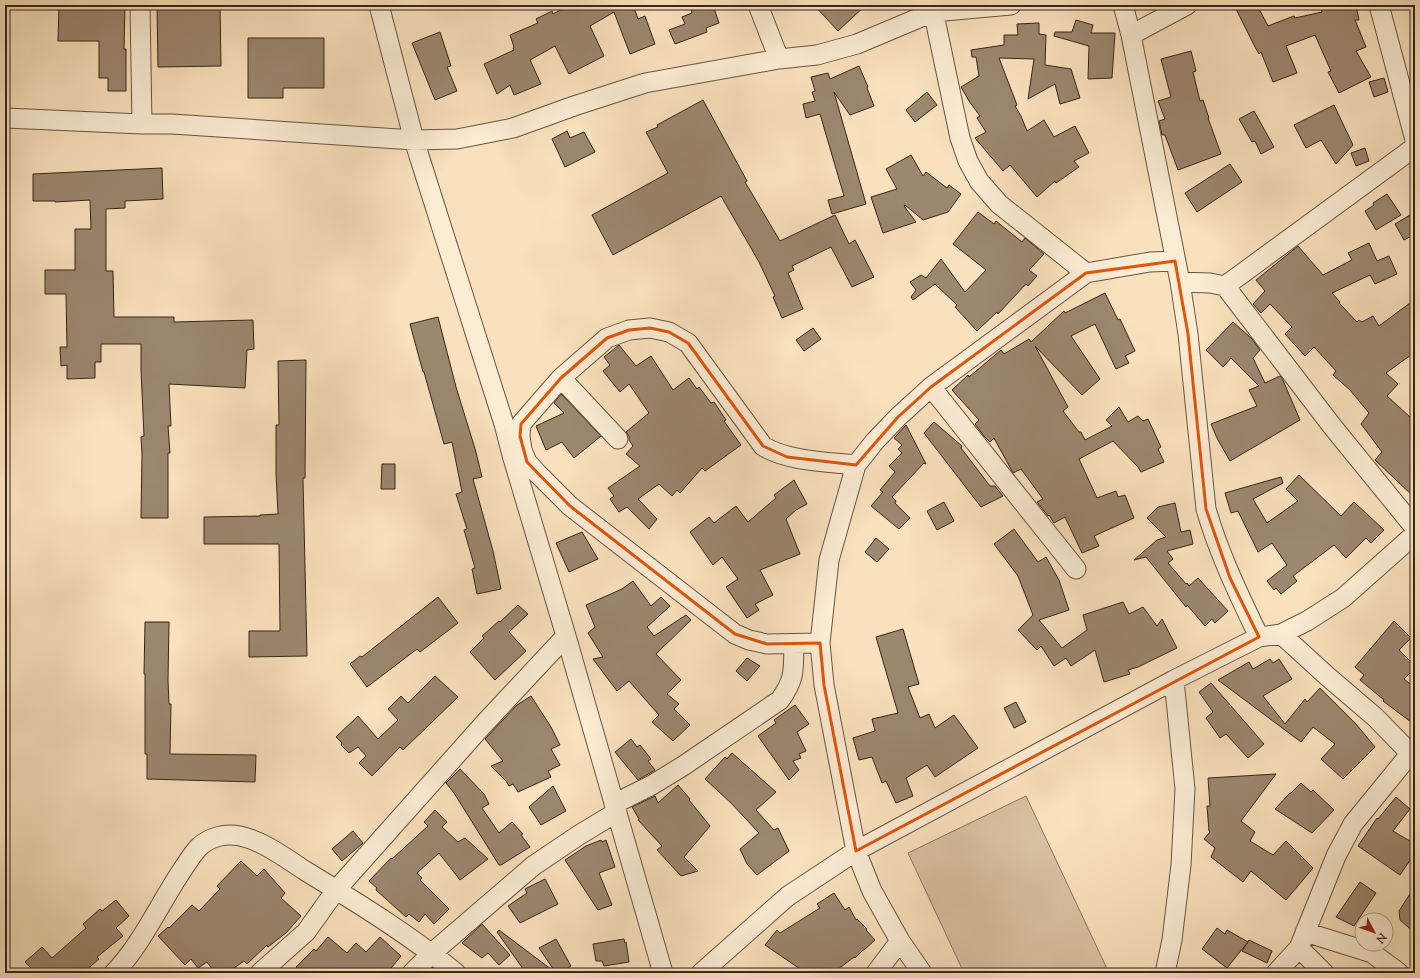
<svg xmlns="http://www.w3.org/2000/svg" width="1420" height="978" viewBox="0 0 1420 978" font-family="'Sorts Mill Goudy',serif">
<rect width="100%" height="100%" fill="#f9e1bd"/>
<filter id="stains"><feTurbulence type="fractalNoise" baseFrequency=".005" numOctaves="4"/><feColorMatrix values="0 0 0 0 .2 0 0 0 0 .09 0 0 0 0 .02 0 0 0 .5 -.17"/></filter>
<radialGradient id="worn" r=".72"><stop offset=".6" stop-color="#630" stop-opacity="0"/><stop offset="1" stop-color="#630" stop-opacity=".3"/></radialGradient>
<!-- green -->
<path fill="#d8c1a1" stroke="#88735e" d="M1026 796 1109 973H964L908 853Z"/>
<!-- building -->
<path fill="#9c876f" stroke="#38251a" d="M59 5H125L124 49H126V91H108V78H99V41H58Z
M157 5H220L221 66 158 67Z
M570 5H633L638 19 645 16 655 44 630 54 614 12 590 26 604 56 569 74 555 46 530 60 541 84 514 95 510 85 497 94 484 64 514 50 513 48 514 47 510 35 538 23 536 19 552 11 553 14Z
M702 5H713L719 23 706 28 707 32 675 44 669 30 685 24 682 17 692 13 691 9Z
M814 5H866L838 31Z
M1234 5H1257L1268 26 1294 16 1295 18 1322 12 1320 5H1356L1359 20H1355L1366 47 1356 51 1371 77 1339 93 1328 72 1331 71 1315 35 1286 46 1297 73 1273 82 1261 52 1259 54 1255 47Z
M1076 20 1093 25 1091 33H1115L1112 78 1088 79 1089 46 1054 36 1055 32H1072Z
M1039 23V34L1046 35 1045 65 1071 69 1080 98 1060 104 1055 84 1028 99 1034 59 999 58 1017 105 1015 106 1021 116 1027 131 1044 120 1054 137 1075 126 1089 153 1074 161 1079 167 1056 183 1055 181 1037 197 1010 165 1003 171 975 138 986 132 977 118 980 116 969 101 961 87 979 76 976 57H972L971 50 1004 45V35H1018L1017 24Z
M440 32 451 66 447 67 457 91 435 100 412 43Z
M248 38H324V88H283V98H248Z
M1191 51 1196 71 1193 72 1200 101 1203 100 1209 118H1208L1221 154 1178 170 1165 135H1162L1159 121 1165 119 1158 101 1171 97 1161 59Z
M859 66 868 87 867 88 874 106 850 115 834 92 866 204 832 214 828 200 844 196 820 114 806 118 803 104 815 101 812 92 815 91 811 77 828 73 830 79Z
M1384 78 1388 92 1374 97 1369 82Z
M927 92 937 105 915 122 906 110Z
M703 100 747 181 745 182 780 241 835 215 849 244 855 240 874 277 852 287 831 247 792 266 794 270 788 273 803 309 782 318 773 297 775 296 759 262 721 196 613 255 592 215 668 173 646 132 658 127 657 125Z
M1334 105 1353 145 1336 164 1321 140 1306 148 1294 125Z
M1254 111 1274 147 1261 154 1255 141 1252 142 1239 119Z
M567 131 570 138 584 132 595 152 565 167 552 139Z
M1365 148 1369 161 1356 166 1351 153Z
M911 155 923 176 926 172 947 188 949 185 961 194 948 212 923 220 905 205 904 206 916 222 883 233 871 197 897 189 886 169Z
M1230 164 1242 182 1197 212 1185 193Z
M162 168 163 199 125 201V208L106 209V271H113L114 317H174V322L253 320 254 349 247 350 245 388 169 384 171 426H168L170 453H168V518H141L142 454 141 437 144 436 141 370V344H101V362H95V378L67 379V365L61 366 60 347H67L66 294H45V270H75V229H91L90 200 55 202V201H33V174Z
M1387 194 1401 215 1376 230 1365 211 1374 205 1373 203Z
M978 212 994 224 996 221 1022 242 1025 238 1044 254 1029 270 1037 276 1028 286 1026 284 998 314 997 312 977 331 955 307 957 305 935 284 913 300 911 297 916 290 910 282 921 275 926 278 941 259 965 292 986 270 953 244Z
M1415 212V234L1404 240 1395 224Z
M1369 243 1377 261 1389 256 1397 274 1375 284 1370 275 1332 293 1340 302 1339 303 1357 322 1359 320 1362 322 1373 316 1379 326 1410 303 1415 314V352L1386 373 1398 384 1387 396 1410 417 1415 424V498L1375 460 1382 452 1361 424 1369 413 1350 390 1333 375 1336 371 1314 347 1305 356 1285 334 1292 327 1270 304 1261 313 1253 304 1265 291 1256 280 1298 246 1323 275 1352 260 1348 253Z
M1105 293 1118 320 1120 319 1135 351 1125 356 1129 363 1116 369 1095 324 1071 336 1100 379 1082 395 1035 346 1068 407 1063 411 1079 432H1081L1085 440 1112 426 1106 420 1119 407 1128 422 1138 416 1143 421 1148 419 1161 447 1158 449 1164 462 1141 472 1138 467 1113 441 1079 459 1097 498 1116 491 1118 497 1125 495 1134 518 1094 536 1099 546 1082 553 1065 517 1054 523 1049 515 1048 516 1037 502 1043 499 1021 469 1013 473 994 438 990 442 984 436 975 424 979 420 952 390 968 375 969 377 1001 350 1004 354 1029 339 1031 342 1064 311 1065 313Z
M438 317 456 387 476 452 482 477 473 479 493 551 501 589 477 594 472 569 475 568 464 530 467 529 456 494 462 492 452 442 444 444 424 372H423L410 324Z
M1233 322 1252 339 1260 350 1253 358 1265 383 1280 376 1282 378 1300 420 1230 461 1217 438 1211 424 1257 406 1249 390 1259 386 1231 358 1223 367 1206 350Z
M813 328 821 339 804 351 796 340Z
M619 345 636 366 651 356 673 390 689 378 697 389 699 387 711 403 714 402 726 420 724 421 741 445 705 471 702 468 680 493 677 490 672 496 659 484 638 499 657 519 649 529 627 507 619 512 610 499 614 496 608 488 640 466 626 454 633 446 629 440V436L626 432 649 413 629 384 620 392 603 371 610 365 604 357Z
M306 360 305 478H303L307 656 249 657V631H280L279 544H204V517L260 516V515L278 514 276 473V425H279L278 361Z
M561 394 601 436 574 458 562 442 546 450 536 426 564 413 554 403Z
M934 422 962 446 961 448 990 486H995L1003 496 981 507 924 433Z
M906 425 926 464 924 463 892 497 896 501 895 503 910 518 899 529 871 506 883 492 880 490 895 472 889 466 902 453 898 449 902 445 894 438Z
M382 464H395V489H381Z
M1299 475 1341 516 1354 502 1384 530 1371 543 1366 538 1346 558 1334 545 1293 576 1297 581 1281 594 1276 588 1274 590 1267 581 1287 565 1272 543 1258 552 1238 511 1231 513 1225 493 1281 477 1283 483 1253 499 1267 523 1298 501 1286 489Z
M794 480 807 504 796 510 786 519 800 554 760 570 773 595 755 604 759 610 747 618 726 587 738 579 722 557 713 565 690 532 709 517 714 523 736 506 748 522 776 498 774 495Z
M944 502 954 521 937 530 927 511Z
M1175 503 1181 532 1190 530 1193 544 1167 551 1173 559 1168 563 1186 584 1187 583 1189 586 1198 578 1228 611 1215 623 1212 619 1205 626 1187 605 1186 607 1146 557 1134 560 1157 540 1166 537 1147 518 1158 507Z
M1014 529 1038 562 1046 557 1059 580 1069 610 1039 620 1062 648 1087 630 1083 615 1123 602 1129 614 1143 607 1157 626 1162 619 1177 648 1138 667 1128 670 1130 674 1104 682 1095 650 1071 666 1066 658 1054 666 1041 646 1037 650 1018 630 1033 615 1018 576 994 544Z
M582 532 598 559 569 572 556 543Z
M876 538 889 549 877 562 865 552Z
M633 581 651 606 661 597 670 606 647 627 654 636 686 615 691 620 656 654 681 680 667 694 679 704 674 709 690 725 673 741 652 722 659 715 629 681 617 691 593 659 603 657 588 633 595 627 586 605 622 589Z
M438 597 458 623 420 652 417 649 367 687 350 664 360 656 362 657Z
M518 605 528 614 509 632 526 651 495 680 470 652 484 638 482 636 499 621 500 622Z
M1394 621 1411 638 1399 650 1415 666V668L1404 679 1415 688V725L1383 701 1384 700 1360 680 1364 675 1355 667Z
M145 622H169L168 680 169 704H171L170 754 256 755 255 782 147 779V754H145V674H144Z
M903 629 919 684 908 687 920 718 929 714 935 728 954 715 978 748 935 777 927 765 906 778 913 796 896 803 886 781 882 783 872 757 859 760 853 738 875 731 872 719 898 713 876 637Z
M747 658 760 666 747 681 736 671Z
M1270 659 1273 663 1279 659 1292 679 1263 696 1285 724 1305 699 1307 702 1320 688 1356 724 1375 747 1343 779 1321 759 1335 744 1313 727 1301 742 1218 680 1249 662 1253 669Z
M435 676 458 697 403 750 400 747 372 776 359 763 366 756 358 747 349 753 341 745 342 743 336 737 358 716 378 739 398 720 388 709 401 696 408 703Z
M1211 683 1264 744 1248 758 1226 734 1220 738 1206 718 1213 712 1199 692Z
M531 696 551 727 560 745 551 749 560 765 548 771 551 777 518 792 513 784 509 786 506 781 491 766 503 761 485 739 517 705Z
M1016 702 1026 722 1014 728 1004 708Z
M795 705 809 724 797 732 806 751 799 754 801 758 793 761 799 770 789 780 758 736 776 723 774 720Z
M631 739 637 747 640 745 651 759 648 761 655 770 638 780 615 752Z
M732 753 776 792 756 810 774 830 778 828 789 851 757 875 747 864 740 849 759 833 731 803 705 779 725 757 727 759Z
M460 769 484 794 489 804 482 808 499 833 512 822 523 834 521 835 530 847 501 865H499L454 793 446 783Z
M1276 774 1241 821 1255 832 1250 841 1273 855 1286 841 1313 868 1286 900 1251 871 1243 882 1211 857 1215 848 1204 839 1210 832 1209 831 1207 806H1210L1208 778Z
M1301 783 1311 792 1313 790 1334 810 1312 833 1275 809 1290 793H1291Z
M678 785 690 799 689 800 710 826 684 857 698 871 681 876 657 850 662 846 638 820 639 819 632 807 655 796 658 803Z
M553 786 566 811 541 825 529 807Z
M1396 797 1410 809 1393 831 1415 844V853L1400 875 1358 846 1377 818 1378 819Z
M435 810 447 822 442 827 458 842 465 838 488 859 460 880 439 853 417 873 422 878 420 880 449 909 434 924 425 914 419 922 409 914 406 917 376 890 377 888 369 881 391 858 392 859 428 826 424 822Z
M353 831 363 843 342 861 332 849Z
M601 840 602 842 606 840 615 867 599 873 612 905 598 910 565 860 586 846Z
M241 861 257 876 264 869 285 893 281 898 301 916 287 932 268 947 267 945 247 964 244 961 227 973H215L207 962 198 968 191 959 185 965 158 936 168 927 169 928 192 905 199 911 220 889 217 886Z
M545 879 558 904 520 923 508 906 527 893 525 889Z
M1360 882 1376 893 1354 926 1336 917Z
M1415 886V933L1400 920 1399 911Z
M834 893 845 910 849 907 856 920 857 919 867 929 866 930 875 940 864 950H863L855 958 854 957 833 973H806L765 945 777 930 780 933 820 908 817 904Z
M116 900 129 916 116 928 123 936 97 957 99 959 83 973H36L25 962 42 947 52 958 86 928 83 924 100 909 102 911Z
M482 924 510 955 499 965 488 953 482 958 462 943Z
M1217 928 1225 934 1227 930 1248 942 1227 968 1202 949Z
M499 930 556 973 539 948 556 939 571 966 559 973H526L497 932Z
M328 937 347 953 356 943 366 952 380 937 401 956 387 973H303L296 967 314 949 316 951Z
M624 939 625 943 626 942 629 962 604 966 602 961H596L593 944Z
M1249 940 1272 951 1267 963 1242 951Z"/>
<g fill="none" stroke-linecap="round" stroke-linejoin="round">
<!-- street casing -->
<g stroke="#685443" stroke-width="21">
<path id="street" d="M140 5 142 124
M379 5 414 140 504 424 512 455 566 636 663 973
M758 5 779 59
M932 5 960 138 968 161 979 181 999 204 1086 273
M1123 5 1131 35 1180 282 1188 334 1206 509C1219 554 1239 595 1259 637
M1379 5 1415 140
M1131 35 1187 5
M5 118 142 124H172L414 140 457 139 513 128 574 106 645 83 779 59 817 55 857 44 933 12 1011 5
M1180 282 1210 283 1225 286 1332 426 1415 528
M1225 286 1415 147
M561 378 618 439
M931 387 1076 569
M1281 634 1327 676 1375 717 1415 758
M820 643 767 644 749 640 735 634 570 506 538 474 527 462 522 450 520 436 521 424 561 378 607 338 629 330 650 328 669 332 688 343 763 446C786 461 828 462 856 465
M614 804 652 785 683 766 780 700C796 678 793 669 794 644
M1305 932 1372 953 1399 973
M1299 948 1324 973
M114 973C141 945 158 907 179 875 185 866 191 856 198 848 209 837 225 833 240 836 263 841 284 857 304 870 356 902 409 934 456 973
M260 973 306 932 336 890 482 726 566 636
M412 973 432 953 533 866 579 835 617 812
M701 973 788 896 856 851 1174 680 1259 637 1281 634 1307 621 1343 598 1415 534
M876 973 900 941
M922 973 900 941 872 891 856 851 824 685 820 643 829 560 856 465 875 441 898 417 931 387 1086 273 1150 262 1175 261
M1165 973 1172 940 1181 865 1185 789 1174 680
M1276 973 1299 948 1336 856 1353 824 1410 754"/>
</g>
<!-- street -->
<use href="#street" stroke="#fbecd4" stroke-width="19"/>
</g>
<!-- marked area -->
<path fill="none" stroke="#df560d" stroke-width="3" stroke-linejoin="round" d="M1175 261 1188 334 1206 509 1230 578 1259 637 856 851 824 685 820 643 767 644 735 634 570 506 527 462 520 436 521 424 561 378 607 338 629 330 650 328 669 332 688 343 763 446 787 457 856 465 898 417 931 387 1086 273Z"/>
<!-- margin -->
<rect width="1420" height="978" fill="none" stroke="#f9e1bd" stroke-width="20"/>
<rect x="6" y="6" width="1408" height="966" fill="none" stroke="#38251a" stroke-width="2"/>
<rect x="10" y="10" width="1400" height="958" fill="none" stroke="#38251a"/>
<!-- north arrow -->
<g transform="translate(1374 932) rotate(131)"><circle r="19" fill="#fbecd4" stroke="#ad9c8a"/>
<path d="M0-3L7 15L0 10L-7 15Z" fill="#8f2418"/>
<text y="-6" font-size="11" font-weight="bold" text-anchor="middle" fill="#38251a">N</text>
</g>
<rect width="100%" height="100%" filter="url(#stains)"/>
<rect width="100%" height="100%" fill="url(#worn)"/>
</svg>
